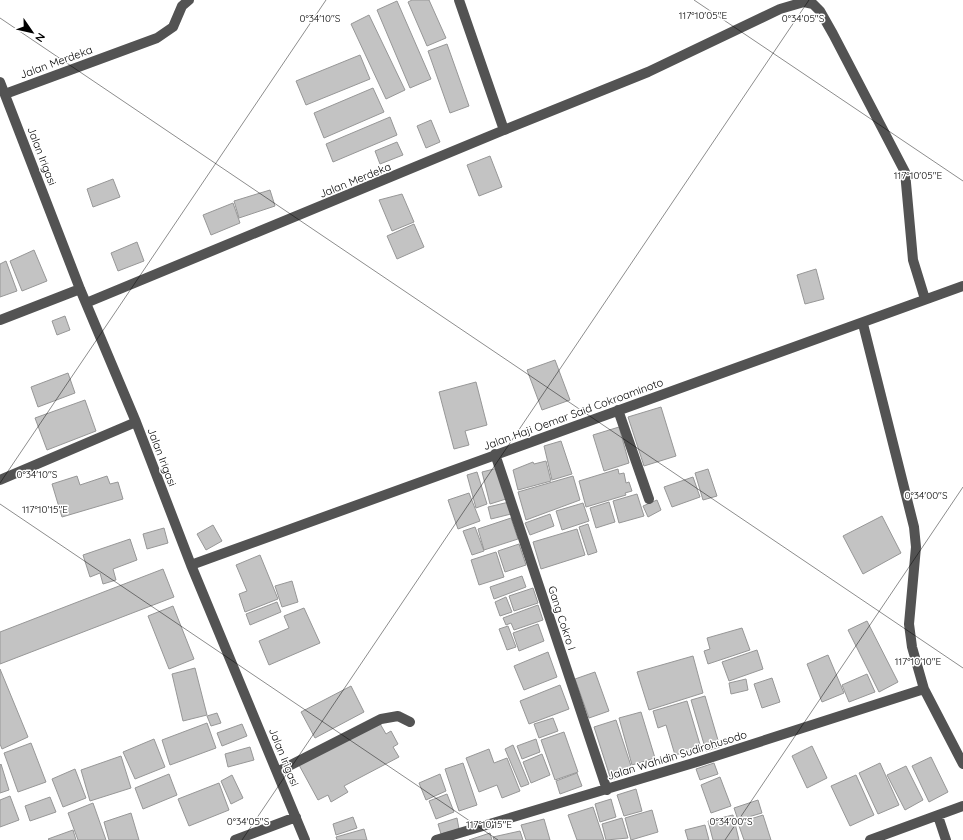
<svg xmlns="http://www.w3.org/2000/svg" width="963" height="840" viewBox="0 0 963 840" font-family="Quicksand,sans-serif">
<rect width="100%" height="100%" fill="#fff"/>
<!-- building -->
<path fill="#c3c3c3" stroke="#979797" d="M412 0H429L446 38 427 46 408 2Z
M397 1 431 79 410 88 377 10Z
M369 15 405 90 386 99 351 24Z
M447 44 469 106 450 113 428 51Z
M360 55 370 79 306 105 296 81Z
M373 88 384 112 324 138 314 113Z
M390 117 397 135 333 162 326 144Z
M431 120 440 142 426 148 417 126Z
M397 142 403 155 380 164 375 151Z
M490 156 502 187 479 196 467 165Z
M113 179 120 197 93 207 87 189Z
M270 190 275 206 239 218 234 201Z
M402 194 414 222 392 231 379 200Z
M233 203 240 223 211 235 203 215Z
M414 224 424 247 397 259 387 236Z
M137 242 144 261 118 271 111 253Z
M34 250 47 281 22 291 10 261Z
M6 261 17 291 0 297V264Z
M816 269 824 299 805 304 797 275Z
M65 316 70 330 57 335 52 321Z
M555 360 570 400 542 410 527 370Z
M68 373 75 393 38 407 31 387Z
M476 382 487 425 465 431 469 445 454 449 439 392Z
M85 400 96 431 47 450 35 418Z
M661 407 676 456 644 466 628 417Z
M619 427 629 463 604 471 593 435Z
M561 441 572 474 552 480 544 446Z
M546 461 551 481 518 490 513 470 533 462 534 464Z
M498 468 506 499 490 504 482 472Z
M618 469 619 474 624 473 626 483 629 482 632 491 625 493 626 495 586 507 579 481Z
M708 469 717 496 703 500 695 473Z
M477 472 487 504 476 508 467 475Z
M77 476 80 485 107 476 110 484 118 482 123 499 62 517 52 484Z
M573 476 580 500 526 520 518 492Z
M693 477 700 497 672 507 664 487Z
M469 493 480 521 458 529 448 500Z
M637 494 644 516 619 523 613 501Z
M657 500 661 510 648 517 643 506Z
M509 502 511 514 491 519 488 507Z
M609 502 615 522 596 528 590 508Z
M583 503 589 521 562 530 556 511Z
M550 514 554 526 530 535 525 523Z
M882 516 901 553 863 574 843 536Z
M511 518 518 539 484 550 478 529Z
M588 524 597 552 588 555 579 527Z
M213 525 222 541 206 550 197 534Z
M475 527 484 551 472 555 463 531Z
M164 528 168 543 147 549 143 534Z
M577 529 585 555 541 569 533 542Z
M130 539 137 560 113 569 116 580 103 584 100 573 90 577 83 555Z
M519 544 526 565 505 572 498 551Z
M496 552 504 577 479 585 471 560Z
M260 555 278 599 245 612 239 594 247 591 236 565Z
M163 569 174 597 0 664V632Z
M522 576 526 587 494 599 490 587Z
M292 581 298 602 282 607 275 586Z
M533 588 538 603 514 611 509 596Z
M506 597 512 612 500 616 495 602Z
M277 602 281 612 250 625 246 614Z
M538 605 543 620 514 630 511 623 506 625 503 618Z
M173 606 194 659 169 669 148 616Z
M304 608 320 643 269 665 259 641 289 628 284 616Z
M867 621 898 682 879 692 848 630Z
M538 624 544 641 519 651 513 633Z
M508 626 516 647 507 650 499 629Z
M742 628 750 650 708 664 704 651 710 649 707 638Z
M757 650 763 669 729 681 722 662Z
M548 652 557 677 524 690 514 666Z
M828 655 844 693 822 702 807 664Z
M693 656 703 693 649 710 637 672Z
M195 668 207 715 183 721 172 674Z
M0 669 28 737 2 749 0 744Z
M595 672 609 711 589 718 575 679Z
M867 674 875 692 849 702 842 685Z
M772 678 780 702 762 708 754 684Z
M746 679 748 690 731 694 729 683Z
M560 685 569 709 529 724 520 701Z
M351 686 364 712 315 738 301 712Z
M705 696 720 747 706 751 691 700Z
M687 701 701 748 675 755 666 725 658 728 653 711Z
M641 712 655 758 632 765 619 718Z
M217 713 221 723 211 726 207 716Z
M553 718 558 731 539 738 534 724Z
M616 720 633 772 611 780 594 727Z
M379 722 386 734 391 731 398 744 393 747 399 757 344 786 348 792 331 802 328 795 318 800 299 765Z
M207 723 216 748 170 765 162 740Z
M242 724 247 736 222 746 217 733Z
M564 732 578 772 555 780 541 740Z
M154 739 165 767 135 779 123 752Z
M536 739 540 752 522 759 517 746Z
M31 743 46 782 18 792 4 753Z
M513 745 529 784 521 787 505 749Z
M812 746 827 778 807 788 792 756Z
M250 747 254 760 228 767 225 754Z
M489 749 494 763 507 758 520 791 502 798 497 785 479 792 466 758Z
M542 754 550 775 531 783 523 762Z
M121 756 131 788 90 801 81 770Z
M931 757 948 792 929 802 912 766Z
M463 763 477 805 459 811 445 769Z
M714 763 718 774 700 780 696 769Z
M880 763 899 805 878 814 859 773Z
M1 764 9 790 0 793V765Z
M906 766 923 800 905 810 887 775Z
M75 769 86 798 63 807 52 779Z
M577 773 582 786 560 794 556 781Z
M169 774 177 795 143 809 135 788Z
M440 774 446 791 426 800 419 783Z
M232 775 243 798 231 804 221 781Z
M856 775 874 815 850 826 831 786Z
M720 777 731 806 711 813 701 785Z
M219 783 229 810 189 826 178 799Z
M636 789 642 811 624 816 617 795Z
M447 794 454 812 436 819 429 801Z
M10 796 19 820 0 827V800Z
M50 797 56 812 30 821 25 806Z
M611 799 616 817 600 822 595 804Z
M758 800 762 813 738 820 734 808Z
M93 803 106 840H78L68 813Z
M593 807 604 840H577L568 815Z
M652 810 658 832 631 840 625 818Z
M131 813 139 840H109L104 822Z
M733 815 739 840H713L708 821Z
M763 815 771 840H744L738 823Z
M353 817 357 828 336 835 333 824Z
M457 818 459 829 441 834 438 824Z
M622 818 628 838 606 840 602 824Z
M544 819 550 840H526L521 825Z
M705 825 709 840H688L685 830Z
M364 829 367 840H337L336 837Z
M73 830 76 840H49L48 839Z
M520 831 523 840H494L493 837Z
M490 833 492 840H469Z"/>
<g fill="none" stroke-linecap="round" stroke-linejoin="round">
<!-- minor -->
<path stroke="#535353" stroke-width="10" d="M0 82 80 289 136 422 191 565 305 840
M5 94 157 38 173 27 182 6 189 0
M504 130 648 72 780 9 804 2 813 4 820 11 833 34 905 172 913 260 925 299
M86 303 504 130 459 0
M0 320 80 289
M863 324 914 527 916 547 909 624 912 647 924 689 963 764
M618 410 649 499
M495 454 607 790
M0 480 136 422
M191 565 963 286
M277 772 381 719 398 716 410 722
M938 816 946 840
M235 840 296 817
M436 840 700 761 924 689
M870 840 963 806"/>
</g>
<!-- ticks -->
<path fill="none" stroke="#000" stroke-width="1" stroke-opacity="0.45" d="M694 0 963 181M0 18 963 668M0 483 326 0M0 504 498 840M242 840 809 0M725 840 963 487"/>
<g text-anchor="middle" stroke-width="3" stroke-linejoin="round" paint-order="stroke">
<!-- street labels -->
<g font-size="11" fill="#000" stroke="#fff">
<text transform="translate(56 62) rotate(-20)" y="4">Jalan Merdeka</text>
<text transform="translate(42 156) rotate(69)" y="4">Jalan Irigasi</text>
<text transform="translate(355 180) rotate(-22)" y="4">Jalan Merdeka</text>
<text transform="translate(573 414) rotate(-20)" y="4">Jalan Haji Oemar Said Cokroaminoto</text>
<text transform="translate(162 457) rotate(69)" y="4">Jalan Irigasi</text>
<text transform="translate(562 618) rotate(72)" y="4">Gang Cokro I</text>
<text transform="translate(677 755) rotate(-17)" y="4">Jalan Wahidin Sudirohusodo</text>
<text transform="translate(284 757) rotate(68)" y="4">Jalan Irigasi</text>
</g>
</g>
<g font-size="10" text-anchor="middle" fill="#000" stroke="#fff" stroke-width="3" stroke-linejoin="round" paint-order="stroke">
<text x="703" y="19">117°10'05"E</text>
<text x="320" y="22">0°34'10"S</text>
<text x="803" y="22">0°34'05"S</text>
<text x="918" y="179">117°10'05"E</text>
<text x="37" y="478">0°34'10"S</text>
<text x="926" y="499">0°34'00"S</text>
<text x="45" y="513">117°10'15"E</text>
<text x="918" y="665">117°10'10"E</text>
<text x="248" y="825">0°34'05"S</text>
<text x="731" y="825">0°34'00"S</text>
<text x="489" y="828">117°10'15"E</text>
</g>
<!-- north arrow -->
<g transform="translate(32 32) rotate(124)" stroke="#ffffff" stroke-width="3" paint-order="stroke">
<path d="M0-3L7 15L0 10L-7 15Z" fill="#000000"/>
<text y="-6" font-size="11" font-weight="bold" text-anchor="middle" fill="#000000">N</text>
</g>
</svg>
